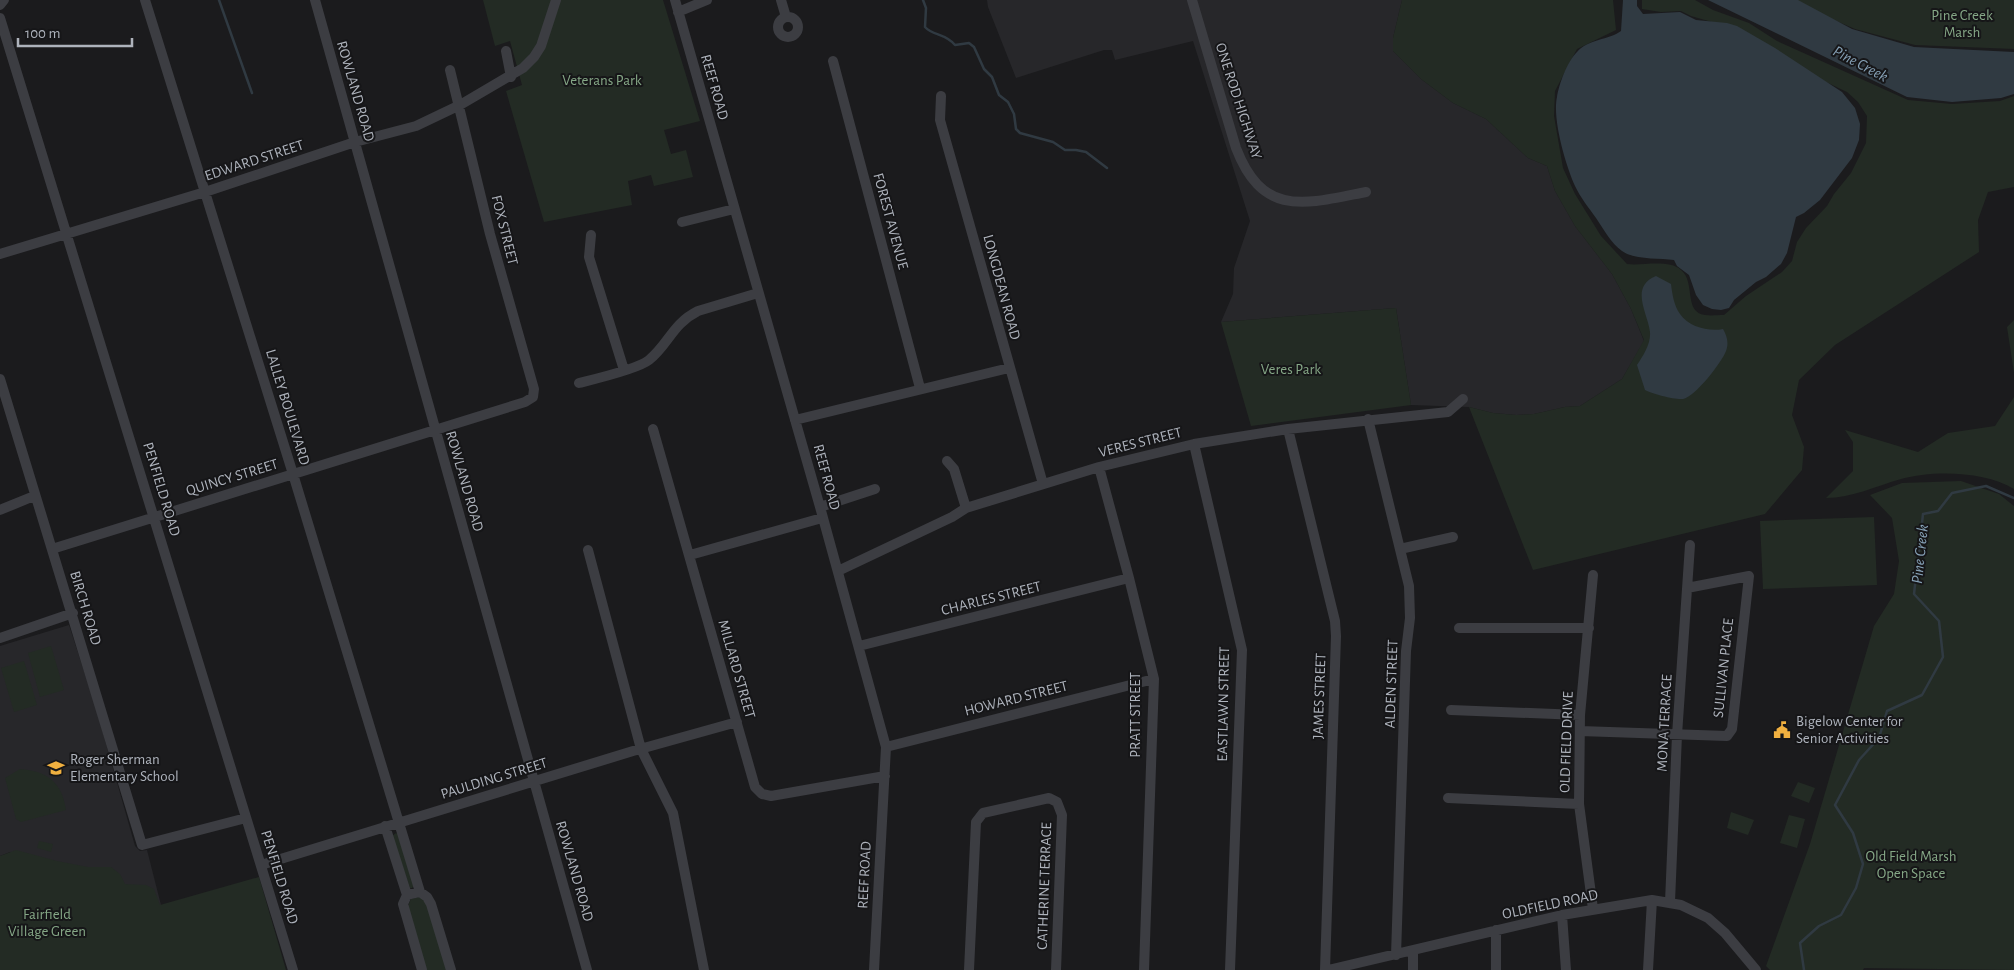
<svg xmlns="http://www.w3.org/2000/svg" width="2014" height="970" viewBox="0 0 2014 970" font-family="'Alegreya Sans',sans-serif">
<rect width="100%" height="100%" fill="#1b1b1d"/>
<!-- built -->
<path fill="#27272a" d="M987 0H1402L1393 38V51L1421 79 1453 103 1486 119 1528 158 1547 166 1555 191 1575 226 1612 274 1631 309 1644 341 1622 379 1580 406 1565 407 1534 414 1516 415 1493 413 1469 407 1411 405 1396 308 1221 322 1233 294 1234 268 1250 221 1193 41 1115 60 1112 50H1104L1016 78 988 7Z
M69 625 95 705 135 846 140 851 147 850 161 905 120 917 10 852 0 856V646Z"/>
<!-- green -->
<path fill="#232b24" d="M483 0H663L700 121 664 130 671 154 686 150 693 177 654 186 651 175 628 181 632 205 544 222 506 91 522 85 510 41 495 46Z
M1402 0H1613L1616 30 1577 49 1555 91 1554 116 1563 168 1575 194 1601 236 1627 264C1642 266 1669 259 1681 270 1696 282 1683 312 1705 315 1711 316 1718 315 1724 315L1746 296 1782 272 1792 261 1797 242 1806 228 1827 206 1834 194 1851 173 1866 143 1867 116 1858 102 1847 92 1826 82 1736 29 1691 16 1681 11 1661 12 1642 9V0H1695L1713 10 1749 23 1777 41 1908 100 1952 104 2000 101 2014 96V187L1988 192 1978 220 1979 252 1835 345 1799 380 1792 415 1804 447 1802 470 1765 514 1533 570 1469 407 1493 413 1516 415 1534 414 1565 407 1580 406 1622 379 1644 340 1631 309 1612 274 1575 226 1555 191 1547 166 1528 158 1486 119 1453 103 1421 79 1393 51V38Z
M1788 0H2014V49L1915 45 1855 29Z
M1396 308 1411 405 1251 426 1221 322Z
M2014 320V373L2007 327Z
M2014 397V489C1985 471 1933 470 1901 479 1876 486 1852 498 1826 498L1853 471V442L1845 430 1918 452 1948 433 1995 426Z
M1961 481 1999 494 2014 506V970L1864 968 1863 970H1770L1766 966 1810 844 1874 626 1894 594 1899 561 1892 518 1870 495 1902 483Z
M1874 517 1877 585 1763 589 1760 521Z
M51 646 64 690 40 697 28 653Z
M24 661 37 705 14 712 1 668Z
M20 769C47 771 62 782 66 810L21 822 16 819 5 778Z
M1798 782 1815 788 1809 803 1791 796Z
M1731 812 1754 820 1748 835 1727 828Z
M1789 815 1805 819 1797 848 1780 843Z
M396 833 398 834 414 886 412 888H410L392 836Z
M39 841 53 844 51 852 37 848Z
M16 850 57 861 88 867H111L120 874 125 884 146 885 154 889 160 905 259 877 286 970H0V856Z
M419 897 425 900 448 970H426L407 908 411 899Z"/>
<!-- water -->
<path fill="#303a42" d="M1623 0H1637V6L1643 14 1680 12 1696 20 1727 23 1737 26 1775 48 1842 92 1855 108 1860 124 1859 140 1852 158 1820 200 1804 213 1796 217 1787 253 1781 264 1766 277 1756 282 1734 300 1729 308 1721 310 1712 309 1703 305 1696 295 1689 275 1677 266 1674 260C1659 258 1634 260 1622 251 1611 243 1604 230 1596 218 1589 208 1580 197 1575 186 1566 166 1552 119 1557 97 1559 84 1567 62 1577 52 1588 39 1609 40 1621 31Z
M1708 0H1798L1852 29 1914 47 2014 52V94L2001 98 1952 102 1907 97Z
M1656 276 1671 284C1672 293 1674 306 1680 314 1689 327 1709 332 1723 329 1727 336 1729 343 1726 351 1722 362 1695 397 1683 399 1675 400 1653 394 1645 390L1637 365C1643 356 1651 344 1650 332 1648 313 1629 287 1656 276Z"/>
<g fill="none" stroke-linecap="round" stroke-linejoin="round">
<!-- stream -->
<path stroke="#303a42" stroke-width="2.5" d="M219 0 252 93
M923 0 926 8 925 27C933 36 945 33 955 45L969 43 974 47 984 69 992 77 999 95 1008 102 1014 114 1016 129 1020 133 1053 142 1065 150H1076L1086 152 1107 168
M1804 970 1800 943 1819 926 1841 915 1856 888 1863 864 1853 833 1835 805 1859 760 1879 738 1887 711 1922 695 1943 657 1939 621 1914 594 1923 514 1938 511 1952 493 1986 486 2014 498"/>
<!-- minor -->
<path stroke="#3c3d42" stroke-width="10" d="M145 0 293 474 420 892
M315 0 587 970
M675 0 820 507 886 747 874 970
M781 0 786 17
M1192 0 1236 148C1263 218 1305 204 1366 192
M0 5 4 0
M678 12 707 0
M778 27a10 10 0 1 1 20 0a10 10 0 1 1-20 0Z
M0 18 293 970
M506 51 511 77
M833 61 920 388
M941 96 940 120 1043 484
M682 222 734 209
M591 235 589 257 624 370
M0 254 205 192 355 142 416 126 460 105 523 68 534 57 541 46 556 0
M0 379 142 845 246 818
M579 383C595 379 638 369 649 360 669 344 672 324 698 311L758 293
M1368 419 1409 586 1410 618 1406 651 1396 955
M795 420 1009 368
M653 429 755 787 762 794 771 796 885 776
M1288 429 1335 621 1336 636 1325 970
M1194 444 1242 650 1230 970
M947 461 954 469 966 508
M1099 467 1129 578 1154 679 1144 970
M820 507 875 489
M0 510 34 496
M52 549 525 402 533 397 534 389 490 234 450 70
M1400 549 1453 537
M588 550 641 749 673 813 704 970
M690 555 822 518
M838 571 952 517 966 508 1099 467 1194 444 1288 429 1448 412 1463 399
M1459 628H1589
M0 638 73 613
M859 646 1129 578
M1451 710 1580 715
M1580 731 1727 736 1732 729 1749 576 1687 588
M886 747 1154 679
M1448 798 1579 804
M385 826 407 895
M261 865 633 751 737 722
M1670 902 1677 735 1690 545
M1593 909 1579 804 1580 715 1593 575
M1562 915 1566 970
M422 970 403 904 407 895 420 892 427 897 431 904 451 970
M969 970 976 822 983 813 1049 798 1057 802 1062 815 1056 970
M1328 970 1562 915 1652 900 1681 905 1708 918 1725 933 1756 970
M1413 970V951
M1496 970V930
M1648 970 1652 900"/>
</g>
<!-- icons -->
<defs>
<g id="civic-bare" transform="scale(1.35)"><path d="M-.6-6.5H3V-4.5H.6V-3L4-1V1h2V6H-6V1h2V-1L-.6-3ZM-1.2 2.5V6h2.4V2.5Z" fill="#f0b040" stroke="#161618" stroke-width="2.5" paint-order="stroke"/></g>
<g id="school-bare" transform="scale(1.35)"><path d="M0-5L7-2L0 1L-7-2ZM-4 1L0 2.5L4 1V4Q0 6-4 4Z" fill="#f0b040" stroke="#161618" stroke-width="2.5" paint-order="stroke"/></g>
</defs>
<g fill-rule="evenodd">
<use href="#civic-bare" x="1782" y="730"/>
<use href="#school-bare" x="56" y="768"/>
</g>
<g text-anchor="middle" stroke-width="4" stroke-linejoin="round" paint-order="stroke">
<!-- park labels -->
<g font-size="15" fill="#85a786" stroke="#161618">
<text x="1962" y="20">Pine Creek<tspan x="1962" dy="17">Marsh</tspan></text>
<text x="602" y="85">Veterans Park</text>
<text x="1291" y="374">Veres Park</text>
<text x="1911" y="861">Old Field Marsh<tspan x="1911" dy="17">Open Space</tspan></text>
<text x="47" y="919">Fairfield<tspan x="47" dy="17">Village Green</tspan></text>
</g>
<!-- street labels -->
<g font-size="15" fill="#aeb3bc" stroke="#161618">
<text transform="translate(715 87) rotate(74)" y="5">REEF ROAD</text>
<text transform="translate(356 91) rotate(74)" y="5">ROWLAND ROAD</text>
<text transform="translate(1239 101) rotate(72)" y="5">ONE ROD HIGHWAY</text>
<text transform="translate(254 160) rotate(-18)" y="5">EDWARD STREET</text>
<text transform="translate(891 221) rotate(75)" y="5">FOREST AVENUE</text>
<text transform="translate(505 230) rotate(76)" y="5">FOX STREET</text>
<text transform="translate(1002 287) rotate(75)" y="5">LONGDEAN ROAD</text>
<text transform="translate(288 407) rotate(73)" y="5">LALLEY BOULEVARD</text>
<text transform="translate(1140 442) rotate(-14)" y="5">VERES STREET</text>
<text transform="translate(232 477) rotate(-17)" y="5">QUINCY STREET</text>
<text transform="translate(827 477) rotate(75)" y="5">REEF ROAD</text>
<text transform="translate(465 481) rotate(74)" y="5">ROWLAND ROAD</text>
<text transform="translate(162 489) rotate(73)" y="5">PENFIELD ROAD</text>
<text transform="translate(991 598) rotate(-14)" y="5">CHARLES STREET</text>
<text transform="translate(86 608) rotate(73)" y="5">BIRCH ROAD</text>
<text transform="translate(1723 668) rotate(-84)" y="5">SULLIVAN PLACE</text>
<text transform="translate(737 669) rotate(74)" y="5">MILLARD STREET</text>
<text transform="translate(1391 684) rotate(-88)" y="5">ALDEN STREET</text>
<text transform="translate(1319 696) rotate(-88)" y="5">JAMES STREET</text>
<text transform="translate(1016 698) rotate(-14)" y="5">HOWARD STREET</text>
<text transform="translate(1223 704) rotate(-89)" y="5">EASTLAWN STREET</text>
<text transform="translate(1135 715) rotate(-90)" y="5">PRATT STREET</text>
<text transform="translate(1664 723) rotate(-87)" y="5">MONA TERRACE</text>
<text transform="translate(1566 742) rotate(-88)" y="5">OLD FIELD DRIVE</text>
<text transform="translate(494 778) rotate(-17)" y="5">PAULDING STREET</text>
<text transform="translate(575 871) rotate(74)" y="5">ROWLAND ROAD</text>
<text transform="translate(864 875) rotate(-87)" y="5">REEF ROAD</text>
<text transform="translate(280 877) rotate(73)" y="5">PENFIELD ROAD</text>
<text transform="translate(1044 886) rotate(-88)" y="5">CATHERINE TERRACE</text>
<text transform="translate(1550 904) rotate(-12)" y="5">OLDFIELD ROAD</text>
</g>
<!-- poi labels -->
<g font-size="15" fill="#aeb3bc" stroke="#161618" text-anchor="start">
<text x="1796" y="726">Bigelow Center for<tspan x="1796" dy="17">Senior Activities</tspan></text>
<text x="70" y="764">Roger Sherman<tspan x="70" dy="17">Elementary School</tspan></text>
</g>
<!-- water labels -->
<g font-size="16" font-style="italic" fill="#86a1b6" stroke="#161618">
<text transform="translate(1861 63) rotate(28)" y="6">Pine Creek</text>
<text transform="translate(1919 554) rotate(-84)" y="6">Pine Creek</text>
</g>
</g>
<!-- scale -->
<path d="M18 38v8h114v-8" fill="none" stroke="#aeb3bc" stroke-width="2.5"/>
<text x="25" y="38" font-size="15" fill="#aeb3bc" stroke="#161618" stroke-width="4" paint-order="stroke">100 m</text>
</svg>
